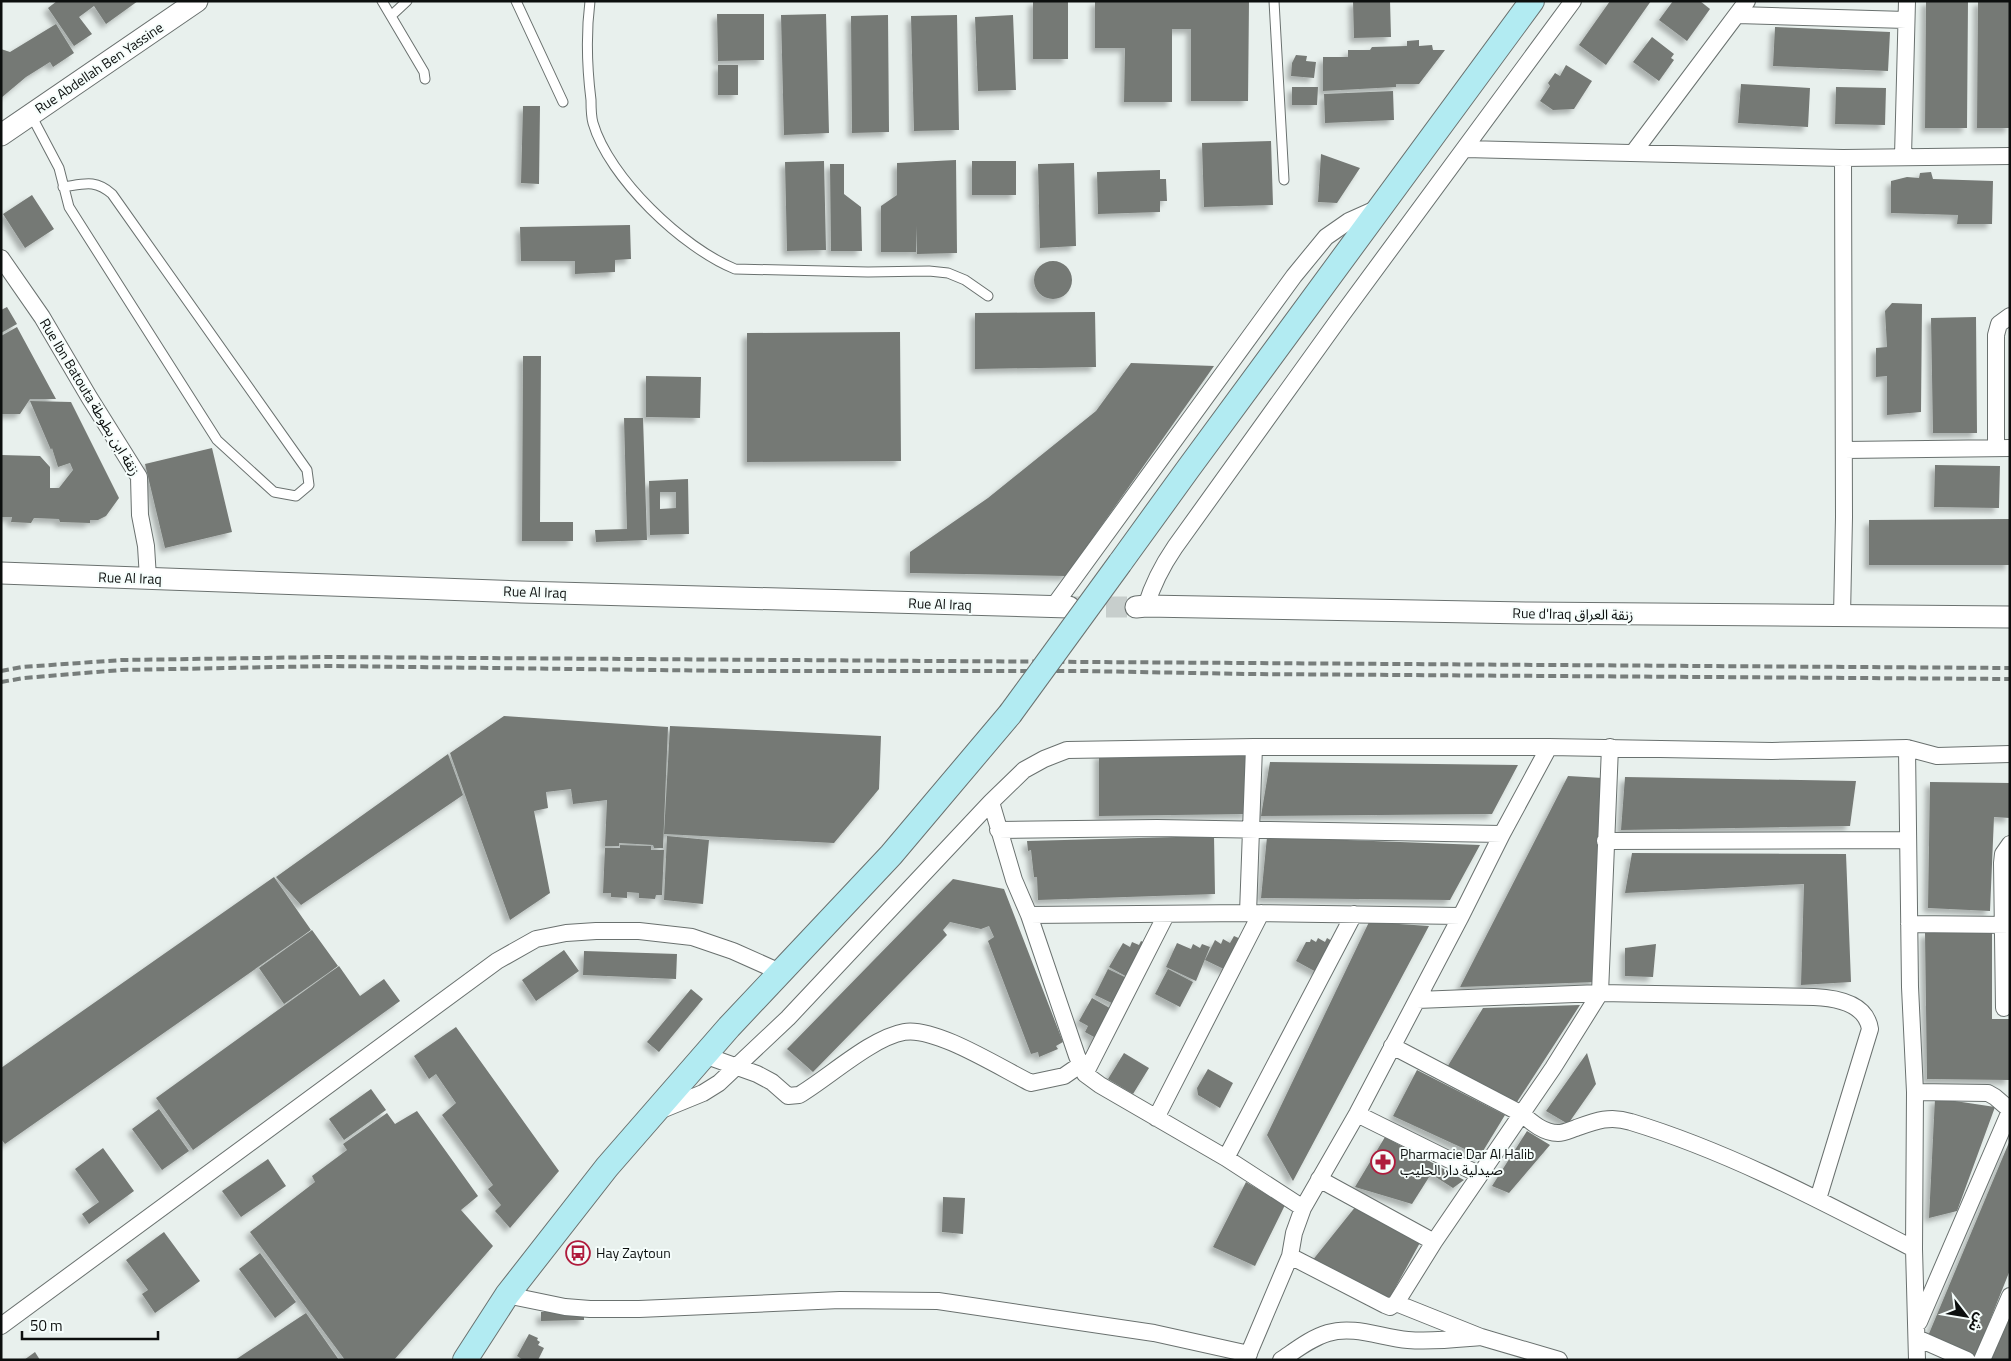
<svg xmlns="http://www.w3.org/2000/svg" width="2011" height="1361" viewBox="0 0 2011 1361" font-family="'Titillium Web','Noto Sans Arabic',sans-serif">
<defs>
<filter id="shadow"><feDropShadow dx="-4.5" dy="4.5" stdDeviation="2.5" flood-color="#0004"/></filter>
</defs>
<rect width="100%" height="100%" fill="#e8f0ed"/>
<!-- building -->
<path fill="#757975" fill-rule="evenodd" filter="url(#shadow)" d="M57 1H138L106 24 94 6 79 17 92 34 74 46 48 8Z
M1033 1H1068V59H1033Z
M1095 1H1249L1248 101H1191V29H1172V102H1124L1125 48H1095Z
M1353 1H1390L1391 37 1354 38Z
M1610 1H1651L1606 65 1579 45Z
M1673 1H1700L1710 9 1687 41 1659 20Z
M1926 1H1968L1967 128H1925Z
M1978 1H2010V128H1977Z
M717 14H764V60L718 61Z
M826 14 829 133 784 135 781 15Z
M888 15 889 132 852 133 851 16Z
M957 15 959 130 914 131 911 16Z
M1013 15 1016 90 978 91 975 17Z
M56 24 74 53 53 67 50 62 26 77 1 98V49L10 52Z
M1775 27 1890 32 1888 71 1773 66Z
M1652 37 1674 54 1671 58 1674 60 1659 81 1633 62Z
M1419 40V46L1432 45 1433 50H1445L1419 84H1396V87L1323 91V57H1348V50H1370L1372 47 1407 46V41Z
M1296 55 1307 56 1306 61 1316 62 1314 78 1291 76 1292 63Z
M718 65H738V95H718Z
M1566 65 1592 81 1574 109 1553 110 1540 101 1550 86 1548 83 1555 73 1560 76Z
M1741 84 1810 88 1808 127 1738 123Z
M1292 87H1318L1317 105H1292Z
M1836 87 1886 88 1885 125 1835 124Z
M1393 91 1394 120 1325 123 1324 94Z
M523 106H540L539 184 521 183Z
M1271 141 1273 205 1204 207 1202 143Z
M1321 154 1360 168 1337 203 1318 202Z
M956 160 957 253 917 254 916 226V252H881V206L897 195V163Z
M824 161 826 250 787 251 785 162Z
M972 161H1016V195H972Z
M1074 163 1076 246 1040 248 1038 164Z
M830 164H844V194L861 207 862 251H831Z
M1160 170V179H1166L1167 201H1160V212L1098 214 1097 172Z
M1931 172 1933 179 1993 181 1992 224H1957L1958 215 1891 213V181L1907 177 1919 178 1920 173Z
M32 195 54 229 25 248 3 214Z
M630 225 631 259 615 260V272L575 274V261H521L520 227Z
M1034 280a19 19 0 1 1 38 0a19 19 0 1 1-38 0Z
M1892 303 1922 304 1921 412 1887 415V376L1876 377V348L1887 347 1885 311Z
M7 307 17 324 1 333V310Z
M1095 312 1096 367 975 369V313Z
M1976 317 1977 433H1933L1931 318Z
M17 327 56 399H30L20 414H1V336Z
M900 332 901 461 747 462V333Z
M523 356H541L540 522H573V541H522Z
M1131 363 1214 366 1066 576 910 573V552L988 498 1096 411Z
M646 376 701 377 700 418 646 417Z
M30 401 71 402 119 498 106 516 98 520H90V523L60 522 59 519 34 518 31 523 11 522 12 517H1V455L40 456 50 467V488H59L73 470 70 463 58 467 52 448 51 450Z
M624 418H643L647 540 596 542 595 530 627 529Z
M212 448 232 532 165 548 145 464Z
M1935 465 2000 466 1999 508 1934 507Z
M688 479 689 534 650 535 649 481ZM660 492H676V508L660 509Z
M2010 519V565H1869V520Z
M504 716 668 727 663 848H654L653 845 619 843V846H605L607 800 573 804 571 789 546 792 548 808 534 811 550 893 510 920 450 753Z
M670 726 881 736 879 789 834 843 664 834Z
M1248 753V814L1099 816V754Z
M448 754 463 795 301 905 276 877Z
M1270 762 1518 765 1492 814 1261 816Z
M1568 776 1603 778 1596 982 1460 987Z
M1625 777 1856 781 1850 826 1621 830Z
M1930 782 2010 783V818L1994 817 1990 911 1928 908Z
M667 836 709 840 703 904 664 900Z
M1214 836 1215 894 1038 900 1037 877H1034L1031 850 1028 851 1027 841Z
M1267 837 1480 845 1450 900 1261 898Z
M620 845 651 846V850H664L662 895H656L655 899 639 898V893L627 892V898L611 897V893H603L605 848H620Z
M1632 853 1846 854 1851 982 1801 985 1804 884 1625 893Z
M274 877 311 930 5 1144 1 1139V1068Z
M953 879 1004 889 1063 1042 1056 1046 1058 1049 1039 1057 1038 1052 1031 1054 988 941 994 937 989 926 981 929 950 922 943 930 947 935 813 1072 787 1049Z
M1369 922 1429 926 1293 1181 1267 1135Z
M312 930 338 966 284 1004 259 968Z
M1925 933H1992V1019H2010V1080L1927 1079Z
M1234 936 1245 941 1230 972 1205 960 1215 940 1221 944 1223 939 1230 943Z
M1318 938 1325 942 1327 938 1337 944 1320 974 1296 961 1306 942H1310L1311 939 1316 942Z
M1141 941 1149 945 1131 979 1109 967 1123 943 1130 947 1132 942 1139 945Z
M1177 943 1191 949 1193 944 1200 948 1202 944 1210 947 1196 981 1166 967Z
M1656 944 1653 977 1625 976V948Z
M564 950 579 971 536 1001 522 980Z
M584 951 677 954 676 979 583 975Z
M339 966 360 996 384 979 400 1001 193 1150 156 1098Z
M1108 969 1131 980 1118 1006 1095 995Z
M1168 969 1193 982 1180 1007 1155 994Z
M691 989 703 999 659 1052 647 1042Z
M1092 998 1115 1011 1096 1046 1091 1043 1094 1037 1085 1032 1088 1026 1079 1021Z
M1580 1005 1517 1102 1446 1069 1483 1008Z
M456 1027 559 1171 510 1228 495 1211 501 1205 488 1189 493 1185 442 1115 456 1103 436 1074 429 1079 414 1056Z
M1124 1053 1149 1068 1133 1094 1108 1079Z
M1587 1053 1596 1084 1568 1124 1546 1111Z
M1208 1069 1233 1083 1220 1108 1198 1095 1197 1088Z
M1417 1070 1505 1115 1480 1156 1393 1116Z
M371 1089 386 1110 344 1140 329 1119Z
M1935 1098 1995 1107 1957 1211 1929 1218Z
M159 1109 189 1151 162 1170 132 1129Z
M417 1111 478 1196 461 1210 493 1246 394 1360H345L250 1232 315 1182 312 1176 347 1150 343 1144 387 1113 395 1124Z
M1527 1131 1550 1145 1509 1193 1492 1186Z
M1385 1137 1464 1180 1453 1188 1431 1174 1412 1204 1355 1187Z
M2010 1140V1270L1975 1358 1928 1336Z
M103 1148 134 1191 89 1224 82 1214 99 1202 75 1169Z
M268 1159 286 1186 241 1217 222 1191Z
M1246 1182 1285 1205 1255 1266 1213 1247Z
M943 1197 965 1198 963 1234 942 1232Z
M1356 1206 1422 1239 1388 1301 1312 1261Z
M164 1232 200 1281 155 1313 142 1294 148 1290 126 1260Z
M260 1253 296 1302 275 1318 239 1269Z
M541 1312H584V1320L541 1321Z
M306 1313 339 1360H235Z
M2010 1315V1360H1992L1990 1359Z
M529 1334 538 1338 537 1340 540 1342 538 1345 544 1348 538 1360H523L517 1356Z
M35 1352 40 1360H24Z"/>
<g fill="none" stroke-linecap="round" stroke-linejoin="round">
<!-- tertiary-tunnel -->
<path stroke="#c7cecc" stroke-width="21" stroke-dasharray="21 11" stroke-linecap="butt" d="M1074 607H1136"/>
<!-- service casing -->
<g stroke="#6a716f" stroke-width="11">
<path id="service" d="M382 1 424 72 425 79
M516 1 563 102
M590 1C586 33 587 68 591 100 591 107 591 116 593 123 609 178 683 248 735 269L868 272 929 271 948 273 965 280 988 296
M1274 1 1284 180
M392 15 407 1
M31 115 59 168 69 207 217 440 274 492 296 496 309 485 307 470 112 194C95 179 84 184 63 187"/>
</g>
<!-- minor casing -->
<g stroke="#6a716f" stroke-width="18">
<path id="minor" d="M1737 15 1906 20
M1465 149 1843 158 2010 156
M1633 153 1747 1
M1903 156 1907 1
M1 258 42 317 89 397 139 477 140 515 146 546 148 578
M1996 448V335L1999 324 2010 316
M1844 450 2010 448
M1146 606C1153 583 1162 566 1175 547L1341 316 1573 1
M1053 607 1294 276 1326 237 1349 221 1378 208
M1842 616 1844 517 1843 158
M1907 748 1910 987 1915 1092 1914 1249 1917 1360
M998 830 1157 828 1502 834
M1605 841 1908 840
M1248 913 1254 747
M1029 915 1248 913 1461 916
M1909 924 2010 925
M1417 1000 1600 993 1814 997C1837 998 1866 1003 1870 1029L1818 1199
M2004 1008 2002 863 2003 854 2010 844
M1392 1046 1522 1114C1532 1123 1544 1133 1558 1133 1564 1133 1570 1130 1576 1128 1595 1121 1610 1115 1631 1122 1730 1152 1823 1202 1914 1249
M704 1055 757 1074 772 1082 788 1096 799 1095C828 1078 871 1038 904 1032 935 1026 1002 1069 1031 1083L1064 1076 1080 1065
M1085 1074 1166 915
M1915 1092 1988 1093 1995 1097 2010 1110
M659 1111 703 1093 719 1083 788 1018 991 802
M1357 1114 1480 1175
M1156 1118 1261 913
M1226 1158 1354 914
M1319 1179 1434 1242
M1303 1208 1226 1158 1100 1085 1085 1074 1077 1056 1029 915 1014 880 991 802 1024 770 1044 759 1067 750 1254 747H1549
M1290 1256 1385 1305 1390 1307 1396 1303 1434 1242 1553 1068 1600 993 1610 747
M507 1295 565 1307 590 1309H639L840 1300 938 1301 1154 1333 1249 1354
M1396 1303 1481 1337 1559 1360
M1919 1322 2010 1111
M1 1326 497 961 536 939 566 933 596 931H639L692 937 733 951 780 972
M1917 1338 1967 1360
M1246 1360 1290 1256 1294 1233 1303 1208 1357 1114 1461 916 1502 834 1549 747 1772 751 1907 748 1937 756 2010 754
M1281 1360C1296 1350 1311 1338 1328 1333 1354 1325 1382 1338 1408 1340 1433 1342 1457 1339 1481 1337
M1982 1360 2010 1296"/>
</g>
<!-- tertiary casing -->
<g stroke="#6a716f" stroke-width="23">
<path id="tertiary" d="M1 135 197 1
M1 573 521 592 1069 607
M1136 607 1146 606 1527 613 2010 617"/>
</g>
<!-- secondary casing -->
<g stroke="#6a716f" stroke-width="26">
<path id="secondary" d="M1120 563 1188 469 1532 1
M465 1360 507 1295 607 1167 729 1027 891 855 1010 714"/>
</g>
<!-- service -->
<use href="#service" stroke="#fff" stroke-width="9"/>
<!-- minor -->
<use href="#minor" stroke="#fff" stroke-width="16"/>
<!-- tertiary -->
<use href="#tertiary" stroke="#fff" stroke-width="21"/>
<!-- secondary -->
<use href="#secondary" stroke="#b2ebf2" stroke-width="24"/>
<!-- rail -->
<path stroke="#777d7b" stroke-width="4" stroke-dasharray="8 4" stroke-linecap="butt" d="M1 671 22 667 122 660 327 657 2010 668
M1 682 24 678 121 670 330 666 737 671H1083L1248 674 2010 679"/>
<!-- secondary-bridge casing -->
<g stroke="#6a716f" stroke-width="26" stroke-linecap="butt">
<path id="secondary-bridge" d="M1010 714 1120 563"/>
</g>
<!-- secondary-bridge -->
<use href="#secondary-bridge" stroke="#b2ebf2" stroke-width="24"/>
</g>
<!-- icons -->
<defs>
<g id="pharmacy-ring" transform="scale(1.25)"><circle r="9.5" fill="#f5fdfb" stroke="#af1b3c" stroke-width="1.5"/><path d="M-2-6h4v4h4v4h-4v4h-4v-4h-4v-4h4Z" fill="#af1b3c"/></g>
<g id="bus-ring" transform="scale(1.25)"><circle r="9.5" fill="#f5fdfb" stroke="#af1b3c" stroke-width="1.5"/><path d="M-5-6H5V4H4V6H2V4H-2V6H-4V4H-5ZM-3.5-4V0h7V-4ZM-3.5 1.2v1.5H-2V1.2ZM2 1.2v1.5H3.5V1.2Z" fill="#af1b3c"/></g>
</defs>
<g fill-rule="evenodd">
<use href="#pharmacy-ring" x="1383" y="1162"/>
<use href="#bus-ring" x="578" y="1253"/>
</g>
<g text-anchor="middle" stroke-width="4" stroke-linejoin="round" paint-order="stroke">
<!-- street labels -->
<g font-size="14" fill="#0c0f0e" stroke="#f5fdfb">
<text transform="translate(99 68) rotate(-34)" y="5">Rue Abdellah Ben Yassine</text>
<text transform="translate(90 397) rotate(59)" y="5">Rue Ibn Batouta زنقة ابن بطوطة</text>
<text transform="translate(130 578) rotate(2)" y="5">Rue Al Iraq</text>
<text transform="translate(535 592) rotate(2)" y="5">Rue Al Iraq</text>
<text transform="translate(940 604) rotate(2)" y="5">Rue Al Iraq</text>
<text transform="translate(1573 614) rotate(1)" y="5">Rue d'Iraq زنقة العراق</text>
</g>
<!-- poi labels -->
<g font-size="14" fill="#0c0f0e" stroke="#f5fdfb" text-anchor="start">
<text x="1400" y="1159">Pharmacie Dar Al Halib<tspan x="1400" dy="16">صيدلية دار الحليب</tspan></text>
<text x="596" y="1258">Hay Zaytoun</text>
</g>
</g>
<!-- border -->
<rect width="2011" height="1361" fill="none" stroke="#0c0f0e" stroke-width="5"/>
<!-- north arrow -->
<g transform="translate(1966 1316) rotate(121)" stroke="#f5fdfb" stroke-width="4" paint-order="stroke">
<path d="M0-4L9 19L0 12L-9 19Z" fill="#0c0f0e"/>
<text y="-8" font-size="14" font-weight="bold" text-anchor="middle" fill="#0c0f0e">ش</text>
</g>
<!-- scale -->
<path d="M22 1331v8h136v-8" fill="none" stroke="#0c0f0e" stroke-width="2.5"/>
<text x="30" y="1331" font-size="15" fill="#0c0f0e" stroke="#f5fdfb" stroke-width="4" paint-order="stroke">50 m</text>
</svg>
